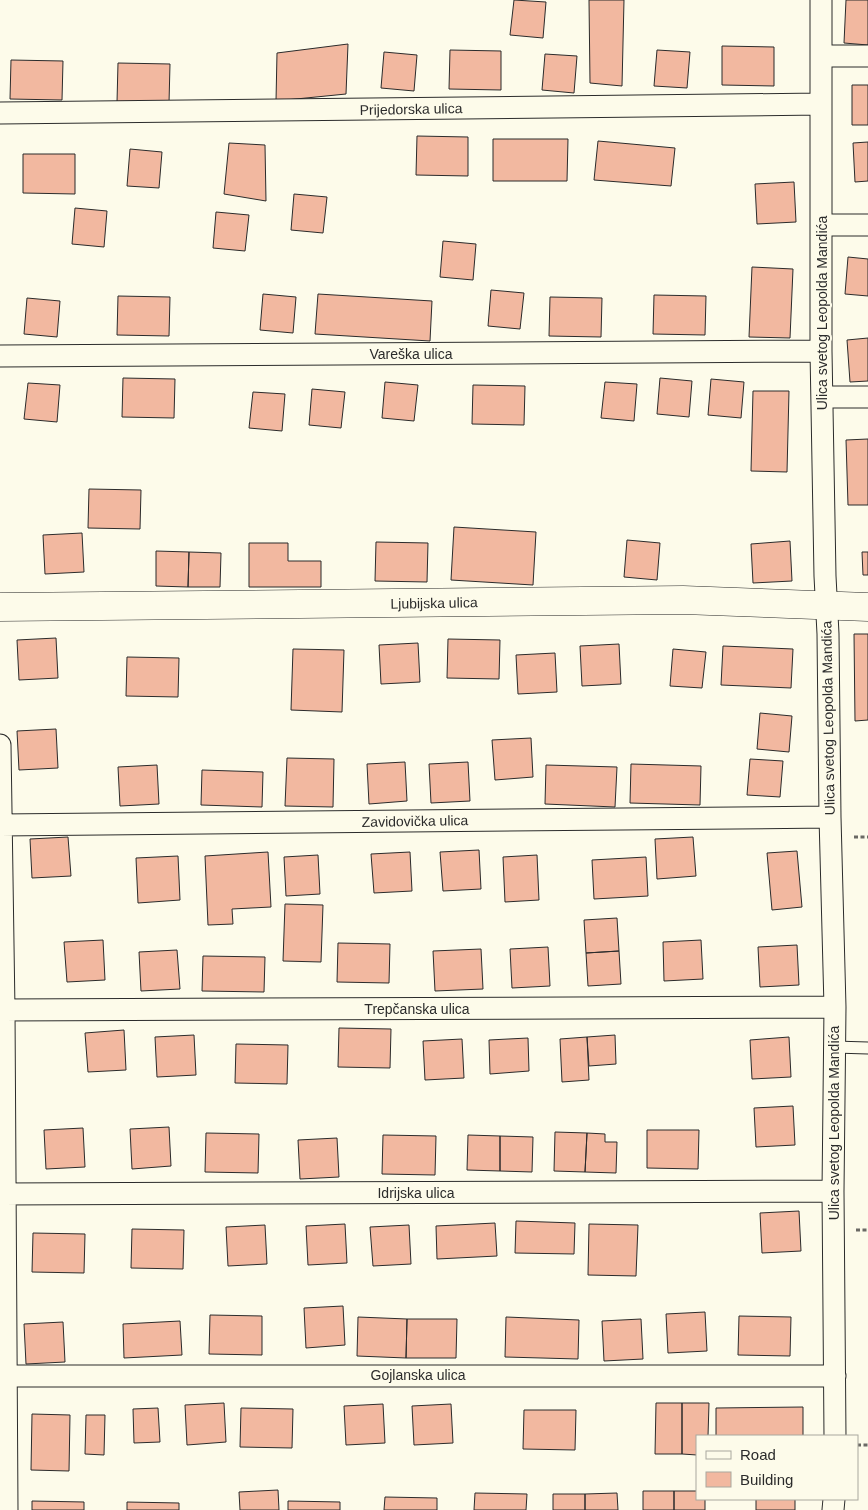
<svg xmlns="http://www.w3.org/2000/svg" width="868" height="1510" viewBox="0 0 868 1510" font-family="Helvetica,sans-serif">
<rect width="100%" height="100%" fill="#fdfbea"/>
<!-- building -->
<path fill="#f2b8a0" stroke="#2b2b2b" d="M514 0 546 2 543 38 510 35Z
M589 0H624L622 86 590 83Z
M846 0H868V45L844 43Z
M348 44 346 94 276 101 277 53Z
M722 46 774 47V86L722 85Z
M450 50 501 51V90L449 89Z
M657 50 690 52 687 88 654 86Z
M384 52 417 55 414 91 381 88Z
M545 54 577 56 574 93 542 90Z
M11 60 63 61 62 100 10 99Z
M118 63 170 64 169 103 117 102Z
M852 85H868V125H852Z
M417 136 468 137V176L416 175Z
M493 139H568L567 181H493Z
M598 141 675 148 671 186 594 180Z
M868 142V181L855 182 853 143Z
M229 143 265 145 266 201 224 194Z
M130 149 162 152 159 188 127 186Z
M23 154H75V194L23 193Z
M794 182 796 222 757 224 755 184Z
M294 194 327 197 323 233 291 230Z
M75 208 107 211 104 247 72 244Z
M216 212 249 215 245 251 213 248Z
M443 241 476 244 473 280 440 277Z
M848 257 868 259V296L845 294Z
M752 267 793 269 790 338 749 337Z
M491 290 524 293 520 329 488 326Z
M263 294 296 297 293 333 260 330Z
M318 294 432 301 430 341 315 334Z
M654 295 706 296 705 335 653 334Z
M118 296 170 297 169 336 117 335Z
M550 297 602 298 601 337 549 336Z
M27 298 60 301 57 337 24 334Z
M868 338V381L850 382 847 340Z
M123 378 175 379 174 418 122 417Z
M660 378 692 381 689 417 657 414Z
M711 379 744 382 741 418 708 415Z
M385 382 418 385 414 421 382 418Z
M605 382 637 384 634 421 601 418Z
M28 383 60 385 57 422 24 419Z
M473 385 525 386 524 425 472 424Z
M312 389 345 392 341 428 309 425Z
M753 391H789L787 472 751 471Z
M253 392 285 394 282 431 249 428Z
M868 439V505H848L846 440Z
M89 489 141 490 140 529 88 528Z
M454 527 536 532 533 585 451 580Z
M82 533 84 572 45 574 43 535Z
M627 540 660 543 657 580 624 577Z
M790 541 792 581 753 583 751 544Z
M376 542 428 543 427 582 375 581Z
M249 543H288V561H321V587H249Z
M156 551 189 552 188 587 156 586Z
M189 552 221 553 220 587H188Z
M862 552H868V575H863Z
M854 634H868V720L855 721Z
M56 638 58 678 19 680 17 640Z
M448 639 500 640 499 679 447 678Z
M418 643 420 682 381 684 379 645Z
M619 644 621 684 582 686 580 646Z
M723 646 793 649 791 688 721 685Z
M293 649 344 650 342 712 291 710Z
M673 649 706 652 702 688 670 686Z
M555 653 557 692 518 694 516 655Z
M127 657 179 658 178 697 126 696Z
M760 713 792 716 789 752 757 749Z
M56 729 58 768 19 770 17 731Z
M531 738 533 777 495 780 492 740Z
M287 758 334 759 333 807 285 806Z
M750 759 783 761 780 797 747 795Z
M405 762 407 801 369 804 367 764Z
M468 762 470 801 431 803 429 764Z
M631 764 701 766 700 805 630 803Z
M157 765 159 804 120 806 118 767Z
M546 765 617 767 615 807 545 804Z
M202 770 263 772 262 807 201 805Z
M68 837 71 876 32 878 30 839Z
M693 837 696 876 657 879 655 839Z
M479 850 481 889 443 891 440 852Z
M797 851 802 907 772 910 767 853Z
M268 852 271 907 232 909 233 924 208 925 205 856Z
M410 852 412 891 374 893 371 854Z
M318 855 320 894 286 896 284 857Z
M537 855 539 900 505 902 503 857Z
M178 856 180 900 138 903 136 858Z
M646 857 648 896 594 899 592 860Z
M285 904 323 905 321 962 283 961Z
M617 918 619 951 586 953 584 920Z
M103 940 105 980 67 982 64 942Z
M701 940 703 979 664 981 663 942Z
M338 943 390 944 389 983 337 982Z
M797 945 799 985 760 987 758 947Z
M548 947 550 986 512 988 510 949Z
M481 949 483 989 435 991 433 951Z
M177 950 180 989 141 991 139 952Z
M619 951 621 984 588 986 586 953Z
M203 956 265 957 264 992 202 991Z
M339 1028 391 1029 390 1068 338 1067Z
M124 1030 126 1070 88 1072 85 1033Z
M194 1035 196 1075 157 1077 155 1037Z
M615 1035 616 1064 589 1066 587 1037Z
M587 1037 589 1080 562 1082 560 1039Z
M789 1037 791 1077 752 1079 750 1040Z
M528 1038 529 1071 490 1074 489 1040Z
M462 1039 464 1078 425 1080 423 1041Z
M236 1044 288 1045 287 1084 235 1083Z
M793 1106 795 1145 756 1147 754 1108Z
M169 1127 171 1166 132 1169 130 1129Z
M83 1128 85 1167 46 1169 44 1130Z
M647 1130H699L698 1169 647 1168Z
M555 1132 587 1133 585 1172 554 1171Z
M206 1133 259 1134 258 1173 205 1172Z
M587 1133 605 1134V1142H617L616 1173 585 1172Z
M383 1135 436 1136 435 1175 382 1174Z
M468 1135 500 1136V1171L467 1170Z
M500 1136 533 1137 532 1172 500 1171Z
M337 1138 339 1177 300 1179 298 1140Z
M799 1211 801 1251 762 1253 760 1213Z
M516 1221 575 1223 574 1254 515 1253Z
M495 1223 497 1256 437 1259 436 1226Z
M345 1224 347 1263 308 1265 306 1226Z
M589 1224 638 1225 636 1276 588 1275Z
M265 1225 267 1264 228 1266 226 1227Z
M409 1225 411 1264 373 1266 370 1227Z
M132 1229 184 1230 183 1269 131 1268Z
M33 1233 85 1234 84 1273 32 1272Z
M343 1306 345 1345 306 1348 304 1308Z
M705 1312 707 1351 668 1353 666 1314Z
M210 1315 262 1316V1355L209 1354Z
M739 1316 791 1317 790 1356 738 1355Z
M358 1317 407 1319 406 1358 357 1356Z
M506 1317 579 1320 578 1359 505 1357Z
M407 1319H457L456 1358H406Z
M641 1319 643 1359 604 1361 602 1321Z
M180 1321 182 1355 124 1358 123 1324Z
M63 1322 65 1362 26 1364 24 1324Z
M224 1403 226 1442 187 1445 185 1405Z
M656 1403H682V1454H655Z
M682 1403H709L708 1436H697V1455L682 1454Z
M383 1404 385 1443 346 1445 344 1406Z
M451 1404 453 1443 414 1445 412 1406Z
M803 1407V1436H716V1408Z
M158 1408 160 1442 134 1443 133 1409Z
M241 1408 293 1409 292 1448 240 1447Z
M524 1410H576L575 1450 523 1449Z
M32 1414 70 1415 69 1471 31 1470Z
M86 1415H105L104 1455 85 1454Z
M278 1490 279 1510H240L239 1492Z
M643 1491H674V1510H643Z
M674 1491H697V1499H705V1510H674Z
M475 1493 527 1494 526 1510H474Z
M617 1493 618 1510H585V1494Z
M553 1494H585V1510H553Z
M385 1497 437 1498V1510H384Z
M756 1499H795V1510H756Z
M32 1501 84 1502V1510H32Z
M288 1501 340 1502V1510H288Z
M127 1502 179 1503V1510H127Z"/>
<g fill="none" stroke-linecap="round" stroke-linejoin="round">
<!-- service casing -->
<g stroke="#2b2b2b" stroke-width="13">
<path id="service" d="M834 1047 868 1048"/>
</g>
<!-- minor casing -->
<g stroke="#2b2b2b" stroke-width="23">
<path id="minor" d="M821 0V351L825 576 828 634 830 817 835 1007 833 1191 835 1436
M822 56H868
M0 113 821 104
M822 225H868
M0 356 821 351
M823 397H868
M0 745 4 1010 7 1510
M0 825 830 817
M0 1010 835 1007
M0 1194 833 1191
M0 1376H835
M833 1510 834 1499"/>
</g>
<!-- tertiary casing -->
<g stroke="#2b2b2b" stroke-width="29">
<path id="tertiary" d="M0 607 683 600 868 607"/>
</g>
<!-- path -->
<path stroke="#6a6964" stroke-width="3" stroke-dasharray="4 2.5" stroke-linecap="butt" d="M854 837H868
M856 1230H868
M857 1445H868"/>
<!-- service -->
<use href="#service" stroke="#fdfbea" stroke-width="11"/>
<!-- minor -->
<use href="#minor" stroke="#fdfbea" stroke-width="21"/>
<!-- tertiary -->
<use href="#tertiary" stroke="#fdfbea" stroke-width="28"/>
</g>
<g text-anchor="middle" stroke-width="4" stroke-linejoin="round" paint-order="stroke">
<!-- street labels -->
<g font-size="14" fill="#2b2b2b" stroke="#fdfbea">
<text transform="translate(411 109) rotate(-1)" y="5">Prijedorska ulica</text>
<text transform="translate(822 313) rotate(-90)" y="5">Ulica svetog Leopolda Mandića</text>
<text x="411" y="359">Vareška ulica</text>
<text transform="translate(434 603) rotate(-1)" y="5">Ljubijska ulica</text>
<text transform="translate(828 718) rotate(-91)" y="5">Ulica svetog Leopolda Mandića</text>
<text transform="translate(415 821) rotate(-1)" y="5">Zavidovička ulica</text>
<text x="417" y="1014">Trepčanska ulica</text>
<text transform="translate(834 1123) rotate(-90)" y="5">Ulica svetog Leopolda Mandića</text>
<text x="416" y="1198">Idrijska ulica</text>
<text x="418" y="1380">Gojlanska ulica</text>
</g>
</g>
<!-- legend -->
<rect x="696" y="1435" width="162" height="65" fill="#fdfbea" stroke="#a9a89e"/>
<rect x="706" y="1451" width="25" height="8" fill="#fdfbea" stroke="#a9a89e"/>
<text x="740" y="1460" font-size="15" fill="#2b2b2b">Road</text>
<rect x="706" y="1472" width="25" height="15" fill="#f2b8a0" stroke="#a9a89e"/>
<text x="740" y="1485" font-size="15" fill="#2b2b2b">Building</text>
</svg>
